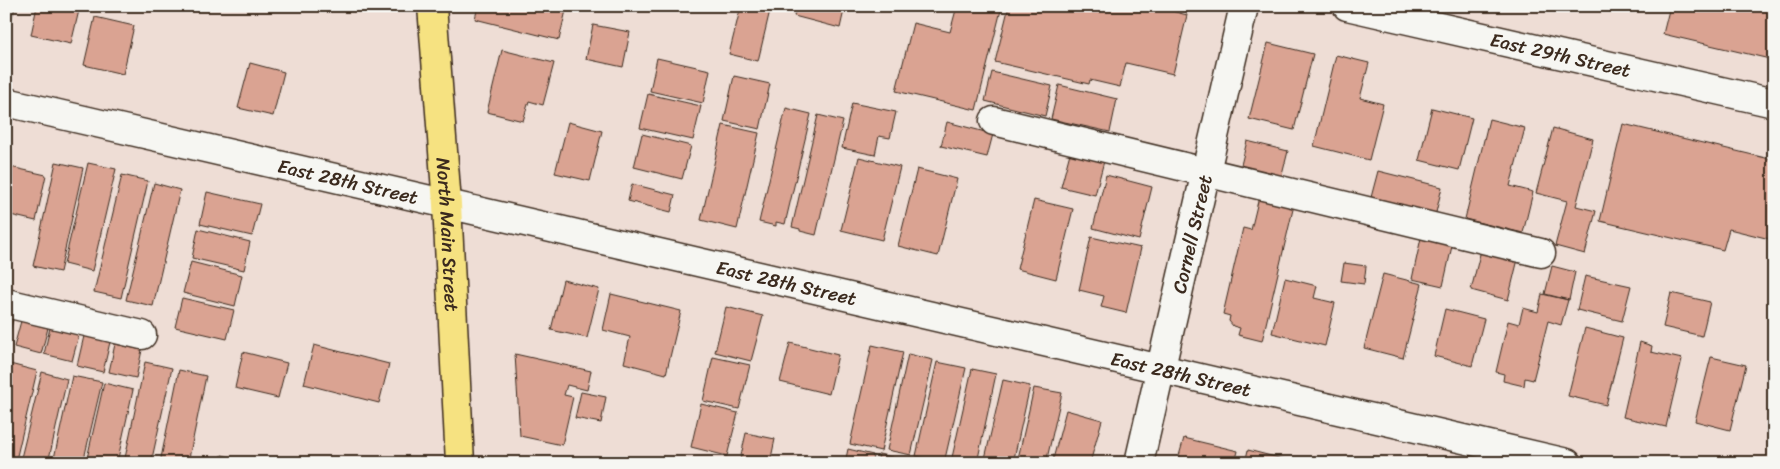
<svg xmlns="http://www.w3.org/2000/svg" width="1780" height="469" viewBox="0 0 1780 469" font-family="Sriracha,sans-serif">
<rect width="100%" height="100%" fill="#eeddd5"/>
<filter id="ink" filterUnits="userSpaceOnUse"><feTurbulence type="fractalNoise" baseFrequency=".02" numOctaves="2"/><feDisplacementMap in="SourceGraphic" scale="10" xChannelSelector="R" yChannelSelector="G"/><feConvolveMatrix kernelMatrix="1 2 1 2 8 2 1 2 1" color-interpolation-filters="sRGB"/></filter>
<g filter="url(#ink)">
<!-- building -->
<path fill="#daa392" stroke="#3b2a1e" d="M6 6H15L10 25 6 24Z
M37 6H80L71 44 31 35Z
M478 6H567L559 40 475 19Z
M741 6H771L758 61 729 54Z
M797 6H845L840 28 794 16Z
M957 6H1002L976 110 896 91 913 23 950 32Z
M1009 6H1153L1187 15 1173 74 1126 63 1120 87 1090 80 1089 84 995 62Z
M1670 6H1774V60L1663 34Z
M95 17 134 26 123 74 84 65Z
M593 25 630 32 623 67 586 59Z
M1268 43 1313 54 1294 130 1249 119Z
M502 50 554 63 543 105 529 101 523 121 487 112Z
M1336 55 1369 63 1360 98 1383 104 1369 160 1314 146Z
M657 58 710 70 703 103 650 91Z
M250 63 284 72 273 116 238 108Z
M992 72 1052 86 1045 116 985 101Z
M734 76 770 84 760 129 724 121Z
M1059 85 1117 99 1110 132 1051 119Z
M648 94 701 106 693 140 640 128Z
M852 103 896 112 890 138 879 136 875 155 842 148Z
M786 108 811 114 785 224 776 222V226L759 222Z
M1432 108 1472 118 1459 170 1419 160Z
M818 115 843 121 816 235 800 231V229L792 227Z
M1489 119 1525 128 1510 186 1533 192 1523 233 1465 219Z
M568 122 602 131 590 181 555 173Z
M947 122 993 134 987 157 941 146Z
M1623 124 1774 160V240L1729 229 1723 250 1600 221Z
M723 125 759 133 737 229 701 220Z
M1553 128 1593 139 1576 206 1596 211 1585 254 1555 246 1567 201 1536 193Z
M642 134 691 146 682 179 634 167Z
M1247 141 1288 151 1280 183 1239 173Z
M1070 153 1104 161 1095 195 1061 187Z
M859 157 900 167 882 240 841 230Z
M56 162 83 168 60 272 33 266Z
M88 163 116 169 92 271 64 264Z
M6 166 46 175 36 221 6 214Z
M917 169 957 179 938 256 898 246Z
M1378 171 1442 187 1434 221 1369 205Z
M122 175 148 181 121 298 94 292Z
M1106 175 1152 187 1139 240 1093 228Z
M154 183 180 190 153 306 126 300Z
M632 184 675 195 671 212 628 201Z
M207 192 260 204 252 236 200 224Z
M1259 197 1294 205 1262 341 1238 335 1240 328 1233 326 1229 321 1230 316 1223 314 1243 228 1251 230Z
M1034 200 1073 209 1056 279 1017 269Z
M198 229 250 242 244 270 192 258Z
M1091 237 1141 248 1126 313 1101 307 1104 296 1079 290Z
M1421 238 1452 246 1443 286 1412 279Z
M1481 250 1518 259 1508 300 1471 290Z
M191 262 242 275 235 306 183 293Z
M1344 263 1366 266 1364 284 1341 281Z
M1552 266 1575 272 1569 300 1545 294Z
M1383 274 1422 284 1403 358 1364 348Z
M1585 276 1631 286 1622 321 1577 310Z
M1285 278 1317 286 1314 298 1335 303 1325 346 1272 333Z
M563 280 599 289 587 338 551 330Z
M1671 293 1710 302 1702 336 1663 327Z
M611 294 681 311 666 374 624 363 630 337 603 330Z
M1542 294 1568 300 1561 325 1548 321 1533 380 1525 378 1524 386 1503 381 1504 374 1496 372 1508 321 1519 324 1523 308 1538 312Z
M182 298 234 310 227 339 175 327Z
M726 307 763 316 751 361 715 352Z
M1445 309 1484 319 1472 366 1434 356Z
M6 317 13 319 6 350Z
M21 321 48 328 41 354 14 347Z
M50 328 79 335 72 361 44 354Z
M1585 328 1623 338 1606 405 1568 396Z
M84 336 110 342 103 372 77 366Z
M1640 342 1652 346 1651 352 1682 359 1666 427 1623 417Z
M790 343 838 355 829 394 780 382Z
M115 344 142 350 136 378 109 372Z
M314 345 389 364 379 403 304 384Z
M872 345 903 352 881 451 850 444Z
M243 352 287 363 278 398 235 388Z
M515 354 591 371 587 390 567 385 564 395 573 397 562 445 520 436Z
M908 354 933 360 911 455 887 450Z
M713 357 750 365 739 409 703 401Z
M1711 357 1746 365 1730 430 1695 421Z
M145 362 172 368 151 463H124Z
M937 362 966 368 944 463 916 456Z
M10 364 37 371 16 460 6 458V379Z
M972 369 996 374 977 463H954L951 462Z
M179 370 206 376 188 463H160Z
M42 372 67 379 48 463H25L20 462Z
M72 376 102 382 83 463H53Z
M1003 380 1030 386 1013 463H984Z
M104 383 133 390 117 463H86Z
M1034 388 1062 393 1046 463H1017Z
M581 392 606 397 601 423 575 418Z
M701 404 738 413 727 456 691 447Z
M1066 410 1102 420 1090 463H1052Z
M746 433 775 439 770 463H752L740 460Z
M1184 438 1238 451 1235 463H1177Z
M848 449 873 455 872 463H845Z
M1248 450 1298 463H1245Z
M879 454 904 460 903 463H877Z
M222 455 253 463H220Z"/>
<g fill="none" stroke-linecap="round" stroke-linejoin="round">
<!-- minor casing -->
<g stroke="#3b2a1e" stroke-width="31">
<g id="minor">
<path id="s1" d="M1347 6 1774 103"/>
<path id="s2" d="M6 102 1567 463"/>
<path d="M994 121 1541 253"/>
<path d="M6 303 142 335"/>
<path id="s3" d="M1139 463 1244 6"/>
</g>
</g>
<!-- major casing -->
<g stroke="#3b2a1e" stroke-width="31">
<g id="major">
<path id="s4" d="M432 6 447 204 460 463"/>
</g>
</g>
<!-- minor -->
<use href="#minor" stroke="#f6f6f2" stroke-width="28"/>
<!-- major -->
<use href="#major" stroke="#f6e281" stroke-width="28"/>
</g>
</g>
<g text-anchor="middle" stroke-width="4" stroke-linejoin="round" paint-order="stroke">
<!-- street labels -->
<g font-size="19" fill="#3b2a1e" stroke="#f6f6f2">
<text dy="7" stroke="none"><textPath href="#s1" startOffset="219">East 29th Street</textPath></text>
<text dy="7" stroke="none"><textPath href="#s2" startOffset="351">East 28th Street</textPath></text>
<text dy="7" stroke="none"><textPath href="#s4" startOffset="229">North Main Street</textPath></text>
<text dy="7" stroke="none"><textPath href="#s3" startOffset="235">Cornell Street</textPath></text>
<text dy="7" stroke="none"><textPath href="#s2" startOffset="801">East 28th Street</textPath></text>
<text dy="7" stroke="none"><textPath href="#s2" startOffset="1206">East 28th Street</textPath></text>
</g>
</g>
<!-- margin -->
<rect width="1780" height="469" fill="none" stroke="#f6f6f2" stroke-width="25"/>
<rect x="12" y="12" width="1755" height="444" fill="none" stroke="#3b2a1e" stroke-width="2" filter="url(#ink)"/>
</svg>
